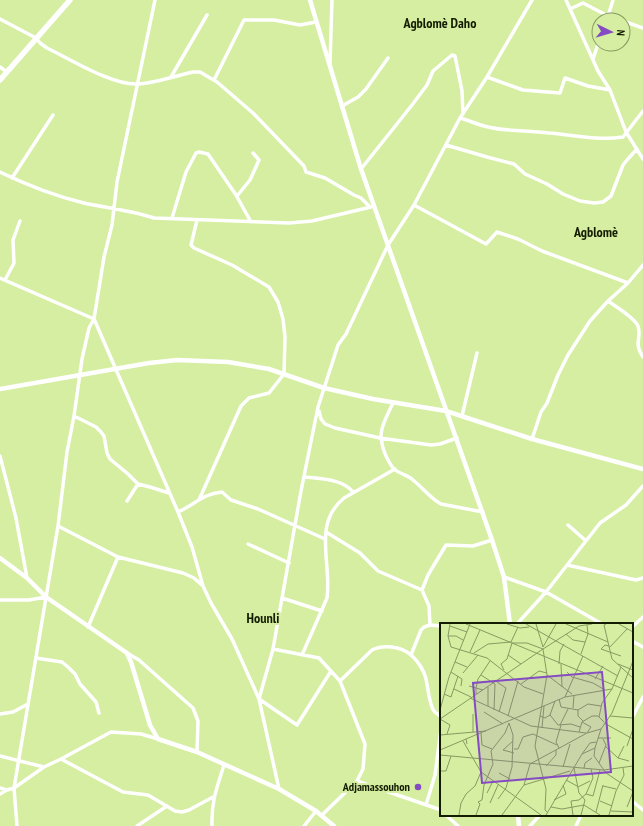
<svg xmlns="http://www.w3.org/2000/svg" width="643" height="826" viewBox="0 0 643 826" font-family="'PT Sans Narrow',sans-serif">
<rect width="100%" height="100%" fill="#d5eea1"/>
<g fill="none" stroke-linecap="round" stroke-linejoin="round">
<!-- minor -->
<path stroke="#fff" stroke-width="3.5" d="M566 0 598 71 610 90 626 132 643 159
M570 9 583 3 608 16 613 0
M0 19 36 38 40 43 47 48C70 59 113 86 138 84 156 83 175 76 193 72H200L217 82 253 113 304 166 306 172 325 178 354 195 361 198 370 207
M606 20 608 16 620 20
M623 21 643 28
M593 59 599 41
M330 63 332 0
M0 67 7 72
M171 77 207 15
M487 77 523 90 560 93 565 78 588 86 610 90
M214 80 244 20H274L300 25 316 22
M342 106 358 97 366 89 388 58
M460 118C468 120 476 124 484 126 505 132 527 130 549 133 573 135 598 141 623 137L643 111
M446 145 487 157 514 164 525 174 547 184 563 194 580 201 594 203 603 202 611 196 623 165 627 160 637 149
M361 169 412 105 427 85 433 71 452 55 455 56 462 91 463 114
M0 172C27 185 55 196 84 203 107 208 131 210 154 218L289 223 312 221 371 207
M12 178 53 115
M237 196 250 180 259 160 253 153
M414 205 486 244 497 232 518 239 542 251 628 283
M172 218 186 172 196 153 199 152 208 154 236 195 251 222
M197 220 191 245 194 248 232 265 269 287 278 302 283 319 285 337 284 374 269 393 249 398 241 406 199 500
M0 278 94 319 178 512 192 547 203 586 211 603 232 639 259 699 279 789
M5 280 14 263 13 240 20 221
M608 301C615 306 635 318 638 326 642 339 633 342 643 357
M393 403C383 424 376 433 386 456 388 460 391 466 394 469 400 474 408 475 413 480 423 488 431 499 441 504L483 512
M319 411 321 419 325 424 335 428 380 438 431 445 440 444 457 438
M74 416 96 427 101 432 104 436 107 453 110 459 128 474 138 484 150 487 169 493
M462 416 477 353
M532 439 541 412 547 403 558 375 568 355 590 321 608 301 628 283 643 265
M0 456 16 518 27 578
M305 477C321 479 343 479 353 492
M127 501 138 484
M178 512C196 504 202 494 222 492L231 500 258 509 325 539
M568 525 585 540
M58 526 118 557 183 573 194 578 203 586
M326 532 360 553 378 571 422 590 429 606 430 625 424 627 421 630 411 655
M248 544 289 563
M567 565 636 580 643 578
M504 577 546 592 602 624
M422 590 428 575 446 545 473 546 492 540
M282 598 322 611
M0 600H29L46 597
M517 624 546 592 600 523 626 505 643 486
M430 625 441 626
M88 627 118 557
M632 627 643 617
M632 641 643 647
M273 649 319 658 340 681 365 744 363 769 357 781 322 815
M127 653 139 660 193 708 198 721 197 752
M302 655 327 598C332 563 312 524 344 498L395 469
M36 658 62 662 68 667 75 674 80 684 96 702 99 713
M340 681 372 650C380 646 388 646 397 648 412 651 425 668 427 684 428 690 430 706 434 711 435 713 439 714 441 717
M259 699 273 649 301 491 318 407 338 345 346 334 388 245 414 205 460 118 487 77 532 0
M259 699 297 725 331 671
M0 714 13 712 28 704
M632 718 643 697
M0 756 44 767
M61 759 123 792 148 795 175 811 182 812 189 810 213 797
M357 781 441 810
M0 788 7 790
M0 794 7 790 14 788 44 767 61 759 111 732 141 734 158 739
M632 801 643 810
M426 805 435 775 441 729
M446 815 458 826
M17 826 14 788 58 526 67 452 74 416 82 359 89 328 94 319 104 257 112 225 117 182 155 0
M137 826 167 806
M212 826C211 802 217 787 224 765
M304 826 316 811
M530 826 540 815
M576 826 581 815"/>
<!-- tertiary -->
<path stroke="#fff" stroke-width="4.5" d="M310 0 361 169 492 540 504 577 510 624
M0 389 149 363 177 360 228 362 269 369 324 388 373 399 446 411 532 439 643 469
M0 558 27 578 46 597 127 653 131 662 150 725 158 739 197 752 279 789 316 811 334 826
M518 815 519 826"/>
<!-- primary -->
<path stroke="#fff" stroke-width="5.5" d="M0 80 70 0"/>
</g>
<!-- markers -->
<circle fill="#844bc2" stroke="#d5eea1" stroke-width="1.5" cx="418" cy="787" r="4"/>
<g text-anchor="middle" stroke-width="4" stroke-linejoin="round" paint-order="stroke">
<!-- poi labels -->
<g font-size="12" font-weight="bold" fill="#141c00" stroke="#d5eea1" text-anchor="end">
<text x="410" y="791">Adjamassouhon</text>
</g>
<!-- quarter labels -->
<g font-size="14" font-weight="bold" fill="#141c00" stroke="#d5eea1">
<text x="440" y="28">Agblomè Daho</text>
<text x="596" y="237">Agblomè</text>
<text x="263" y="623">Hounli</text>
</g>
</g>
<!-- overview -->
<g transform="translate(440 623)">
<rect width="193" height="193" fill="#d5eea1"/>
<path fill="none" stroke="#889a61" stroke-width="1" d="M10 1 8 13 11 24 47 35 84 64 103 71M26 1 193 70M67 1 80 5 89 4M86 1 178 53M96 1 103 24M126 1 168 19M166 1 164 2 172 36 193 55M179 1 193 9M10 3 27 9M126 11 133 17 145 19M8 13H16L23 17M169 23 165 22 161 26 181 33M103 24 116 1M169 25 187 6M30 29 40 7M34 30 48 21 71 19 78 4M141 31 148 11 147 2M68 32 81 41M15 39 27 44M119 41 120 28 124 21M121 41 122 64M178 41 193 47M64 47 61 41 67 36 72 20H87L103 26M11 49 22 56 21 63M127 49 132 54 153 60 165 67M23 50 38 32M41 52 55 61 54 87M107 52 132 71M155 56 163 43M57 59 66 65 59 89M81 61 99 48 107 50M29 63 36 65V71M14 66 31 74M43 67 36 65 38 56 50 38M4 71 11 74 18 53M125 74 143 33M30 75 91 103 146 110M119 76 121 84 138 87M48 83V64M133 85 134 72M0 87 9 54 30 1M138 87 148 81 161 83M138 87V93L143 98M44 89 63 101M110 92 118 102 131 101 140 104M68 93 78 58M100 93 105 95 110 92 115 78M170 93 193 95M159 94 162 80 172 66M0 96 103 26M0 96 10 102 7 111M142 99 151 104 147 110M164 100 193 116M120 102 128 86M102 105 104 83M33 109V91M139 109 142 99 152 93H158L164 99M41 110 42 122 52 126M0 112 46 108M158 115H171M26 116 125 74 172 66 181 44M23 118 41 149 101 192M73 118 63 127 74 130M165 123 178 135 189 138M187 123 193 106M119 125 116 119 121 102M155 125 154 133 166 150 193 168M74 126H78L83 114 93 111 117 122M0 127 26 116 27 121M142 131 150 120 156 119M0 132 164 147 193 143M178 135 184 123M159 140 166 122 163 116M106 143 116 132V127M123 144 130 121M134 145 139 170 145 177 141 192M144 145 145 140 152 135M0 148H6L11 133M59 150 70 156M126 157 137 163M84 162 130 148M163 163 176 166M138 164 150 158M47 170 53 158M146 171 153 173 160 147M58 176 66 165 72 144 73 112 69 100M114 177 126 171 123 162M160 178 172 183M50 180 58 162M111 184 122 186 144 182 160 192M187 184 193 169M171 188 193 189M107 189 105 187 106 166 95 123 107 52 103 26 139 3 152 1M156 189 163 162M19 192 21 180 26 171 35 163 41 149M36 192 40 181 38 179 42 177 44 162 53 141 51 128 65 110 69 100M62 192 84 162 90 141 147 110 161 106M106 192 142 131 155 125 161 106 172 90 193 38M133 192 131 178 139 177 146 171 153 155 151 146M169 192 176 168 184 152 183 145"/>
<path fill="#844bc2" fill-opacity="0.15" stroke="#844bc2" stroke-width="2" d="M162 49 171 149 42 160 33 60Z"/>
<rect width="193" height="193" fill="none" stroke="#141c00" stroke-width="2"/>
</g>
<!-- north arrow -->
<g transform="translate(611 32) rotate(95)"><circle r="19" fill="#d5eea1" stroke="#889a61"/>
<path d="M0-3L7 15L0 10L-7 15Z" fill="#844bc2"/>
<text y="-6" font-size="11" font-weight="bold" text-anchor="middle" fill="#141c00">N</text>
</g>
</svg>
